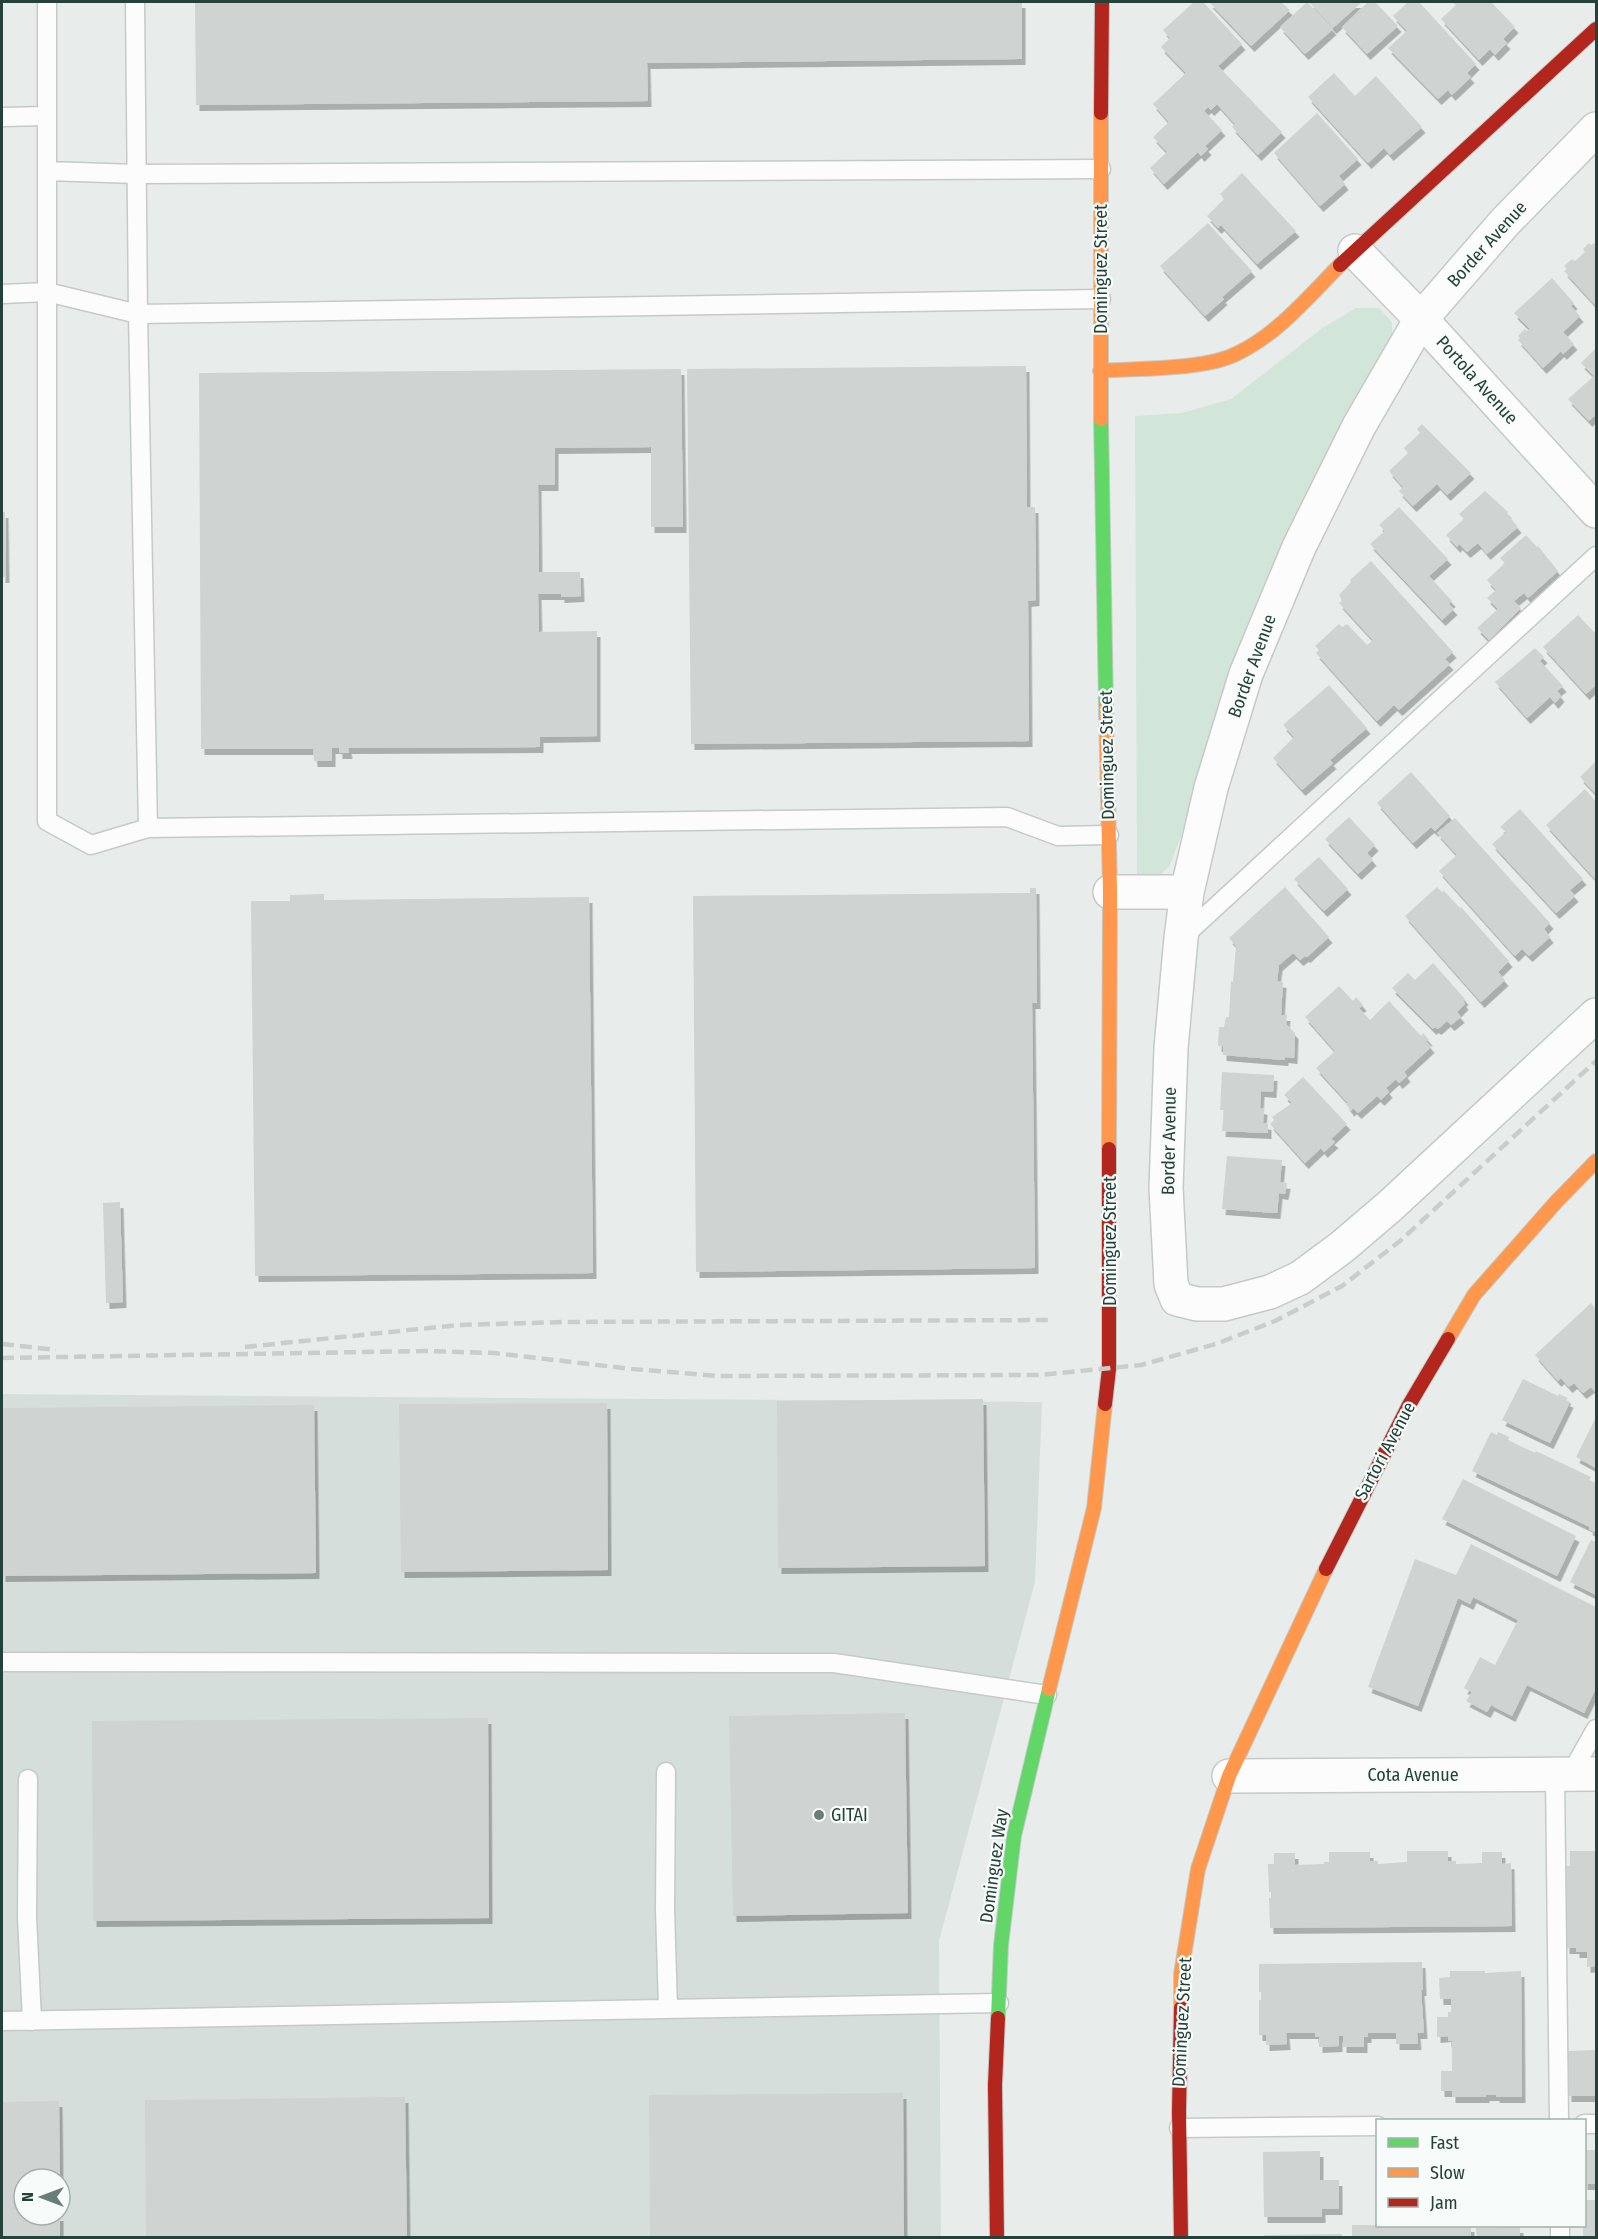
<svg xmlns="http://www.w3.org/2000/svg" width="1598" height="2239" viewBox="0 0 1598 2239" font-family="'Fira Sans Condensed',sans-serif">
<defs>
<filter id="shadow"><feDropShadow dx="3.5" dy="6" stdDeviation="0" flood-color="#0004"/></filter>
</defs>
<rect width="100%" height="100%" fill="#e8edeb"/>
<!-- built -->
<path fill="#d6dedb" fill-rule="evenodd" d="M2 1394 1042 1402 1035 1582 939 1941 941 2237 2 2238ZM24 2179H60V2215H24Z"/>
<!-- green -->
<path fill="#d1e6d8" d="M1356 308H1379L1392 322V340L1326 453 1275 563 1211 741 1181 836 1170 865 1159 877H1137L1135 416 1182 413 1231 399 1324 327Z"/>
<!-- building -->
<path fill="#cfd4d2" filter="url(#shadow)" d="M195 2H1022V59L647 63 648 101 196 105Z
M1194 2H1203L1242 44 1218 66 1282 132 1258 155 1232 127 1235 124 1217 104 1211 110 1208 107 1204 111 1222 130 1205 146 1208 149 1201 156 1198 152 1164 184 1150 168 1167 152 1153 137 1169 122 1153 104 1186 73 1161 47 1170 38 1163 30Z
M1209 2H1281L1290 10 1251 46Z
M1307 2 1333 29 1305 54 1280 27Z
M1309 2H1362L1333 28Z
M1368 2H1375L1398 26 1367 54 1342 27Z
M1408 2H1419L1476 64 1467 73 1471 77 1452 95 1448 90 1438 99 1388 48 1407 31 1393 16Z
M1452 2H1491L1515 27 1503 39 1507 43 1495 55 1490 49 1479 60 1441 19 1456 5Z
M1334 73 1355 96 1376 76 1422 127 1390 155 1384 148 1368 163 1308 97Z
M1317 113 1358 159 1339 176 1345 184 1320 206 1274 153Z
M1242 173 1296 231 1257 264 1221 225 1218 228 1207 216 1224 199 1220 194Z
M1208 223 1252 271 1222 297 1224 299 1205 316 1160 266Z
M1589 243 1591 245 1594 243 1596 246V306L1564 271 1567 269 1564 266 1572 259 1575 261 1585 252 1583 249Z
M1552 278 1574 303 1571 306 1580 316 1563 332 1574 344 1563 354 1561 351 1543 368 1518 340 1520 338 1518 336 1525 329 1527 331 1530 329 1514 313Z
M1596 348V418L1594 416 1589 421 1568 399 1594 376 1581 363Z
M1026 366 1027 507H1035L1036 600 1028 601 1029 741 691 744 687 369Z
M681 369 683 527H651V447L555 448V485H538L539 572H580L581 596 561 597V594H538L539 632 597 631V736L540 737V747L348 748 349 753H339V748H332V761H314L313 749H201L199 373Z
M1422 424 1471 473 1447 495 1437 484 1413 506 1399 491 1403 487 1389 471 1408 453 1404 448 1420 433 1417 429Z
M1485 491 1508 512 1507 514 1518 527 1487 554 1478 543 1467 552 1459 544 1457 547 1446 535 1464 519 1459 514Z
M1399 507 1448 559 1429 576 1452 601 1449 604 1454 609 1442 620 1370 544 1385 531 1379 525Z
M2 512H5L6 577H2Z
M1526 535 1537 547 1538 546 1558 571 1528 598 1524 593 1514 601 1521 608 1489 640 1477 628 1498 609 1487 598 1496 590 1487 580 1505 563 1500 558Z
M1371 561 1453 652 1445 659 1450 664 1399 710 1394 705 1377 721 1316 653 1319 650 1315 646 1339 624 1342 627 1347 624 1367 645 1373 640 1339 603 1342 601 1339 595 1351 582 1350 580Z
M1578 615 1596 634V685L1586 694 1543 647Z
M1535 648 1544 657 1540 661 1563 686 1557 691 1561 696 1555 703 1550 697 1527 718 1495 682Z
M1329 685 1367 728 1330 760 1333 763 1302 790 1273 758 1294 737 1283 725Z
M1596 761V794L1580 777Z
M1411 772 1450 816 1435 831 1431 827 1413 843 1377 803Z
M1585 789 1596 802V880L1546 825Z
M1520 809 1583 879 1570 890 1575 896 1556 913 1492 844 1506 832 1500 827Z
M1349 817 1375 845 1367 853 1373 860 1358 874 1325 839Z
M1455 818 1550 923 1544 929 1550 937 1529 956 1522 949 1515 956 1439 871 1457 855 1437 833Z
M1319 857 1348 889 1324 911 1294 879Z
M1285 887 1329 937 1307 957 1305 956 1300 960 1293 953 1279 965 1277 981 1283 982 1281 1015H1287L1286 1024 1295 1033 1294 1058 1285 1057V1060L1223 1055V1046H1218L1219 1027H1224L1226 1017H1229L1231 981 1233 982 1236 946 1229 938Z
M1437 887 1442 892 1444 891 1460 908 1461 907 1509 961 1498 972 1505 980 1481 1002 1405 916Z
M1030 888H1036L1037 1003H1032L1035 1268 696 1272 693 896 1030 893Z
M324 894V900L589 897 593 1273 255 1276 251 901H290V895Z
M1433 963 1465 999 1463 1001 1465 1004 1457 1012 1461 1017 1451 1025 1447 1021 1438 1029 1435 1027 1433 1029 1392 988 1408 973 1415 980Z
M1339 986 1353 1001 1356 997 1363 1005 1359 1008 1370 1020 1389 1001 1421 1036 1423 1033 1429 1040 1426 1041 1431 1047 1404 1072 1407 1076 1399 1083 1396 1079 1386 1088 1389 1092 1381 1100 1377 1096 1358 1113 1353 1108 1351 1111 1346 1104 1348 1103 1316 1068 1335 1051 1305 1017Z
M1222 1072 1274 1075 1273 1092 1261 1091 1260 1108 1264 1109 1263 1123 1268 1124V1133L1222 1131 1224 1110H1220Z
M1303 1077 1347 1124 1331 1139 1335 1142 1324 1152 1321 1148 1305 1163 1270 1124 1274 1120 1272 1117 1292 1103 1284 1095Z
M1227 1156 1282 1160 1280 1182 1287 1183 1285 1194 1279 1193 1277 1213 1222 1209Z
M120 1202 123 1302 106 1303 103 1203Z
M1591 1303 1596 1309V1393L1591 1387 1583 1393 1574 1383 1569 1387 1561 1378 1558 1381 1535 1355Z
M1523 1379 1558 1396 1559 1394 1568 1398 1566 1400 1570 1402 1550 1443 1502 1420Z
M983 1399 985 1566 778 1568 777 1401Z
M607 1403 608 1570 401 1572 399 1404Z
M314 1405 316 1573 2 1576V1408Z
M1596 1417V1468L1576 1457Z
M1491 1432 1497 1435 1498 1432 1509 1437 1508 1440 1535 1453 1536 1451 1591 1477 1589 1480 1596 1483V1529L1594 1532 1589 1529 1590 1527 1472 1471Z
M1463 1479 1576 1536 1557 1576 1442 1519Z
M1591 1540 1596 1542V1595L1570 1582Z
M1471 1544 1596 1607V1688L1584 1713 1527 1685 1512 1716 1491 1705 1487 1712 1466 1701 1472 1692 1464 1688 1480 1657 1495 1665 1518 1620 1473 1597 1470 1604 1458 1598 1418 1706 1368 1687 1415 1559 1456 1575Z
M905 1713 908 1913 733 1916 729 1716Z
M488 1718 489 1918 93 1921 92 1721Z
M1407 1851H1448V1861H1456V1864L1482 1863V1852H1502V1864L1511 1863 1512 1926 1270 1928 1269 1898H1271V1892H1269L1268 1864H1274V1853H1295V1865L1324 1864V1862H1329V1852H1370V1861H1378V1864L1407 1862Z
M1570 1851H1596V1966L1587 1967V1952H1576V1948H1566L1565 1866H1570Z
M1422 1962 1423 1990H1421L1424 2033H1417L1418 2044H1396V2033H1368V2037H1364V2047H1343V2036H1339V2046L1319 2047V2037H1315V2033H1286L1287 2044 1266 2045V2035H1259V2000H1261V1992H1259V1964Z
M1450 1971H1485V1973L1521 1971 1522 2097H1496V2095H1486V2097H1452V2091H1441V2071H1452V2041H1448V2036L1437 2037V2017H1448V2012H1451V1999H1440L1439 1978 1450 1977Z
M1596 2050V2096H1568L1567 2051Z
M903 2093 904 2238H650L649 2095Z
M405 2097 407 2238H146L145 2100Z
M59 2101 60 2179H24V2215H60V2238H2V2102Z
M1584 2150H1596V2184H1584Z
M1320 2151V2180H1339V2209H1322V2217H1264L1263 2152Z
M1584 2200H1596V2238H1583Z
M1352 2225 1471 2226V2238H1352Z
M1520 2227V2238H1477L1476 2228Z
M1342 2234V2238H1264V2235Z"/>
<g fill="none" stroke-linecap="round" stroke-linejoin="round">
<!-- lane casing -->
<g stroke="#c5cac8" stroke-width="21">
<path id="lane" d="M47 2V821L91 845 148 828 1007 817 1058 836 1109 835
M2 117 47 116
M48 171 136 174 1101 169
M2 294 47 292 138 314 135 2
M148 828 138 314 1101 299
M1183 937 1596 556
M2 1662 834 1663 1047 1695
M666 1772 665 1909 668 2009
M1555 1775 1559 2120
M1570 1775 1596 1729
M28 1779 27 1917 32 2021
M2 2021 999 2003
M1584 2124H1596
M1179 2128 1378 2126
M1560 2226V2238"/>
</g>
<!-- street casing -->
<g stroke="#c5cac8" stroke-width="36">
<path id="street" d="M1596 129 1505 222 1421 319 1359 426 1299 547 1246 674 1211 788 1187 892 1181 938 1171 1048 1166 1188 1171 1284 1177 1299 1197 1304H1224L1270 1292 1300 1278 1342 1247 1390 1206 1596 1015
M1355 251 1421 319 1596 511
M1110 892H1187
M1229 1776 1596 1774"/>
</g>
<!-- fast casing -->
<g stroke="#c3cbc8" stroke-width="16">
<path id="fast" d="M1101 419 1106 707
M998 2018 1001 1945 1014 1836 1049 1689"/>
</g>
<!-- slow casing -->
<g stroke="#c3cbc8" stroke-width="16">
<path id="slow" d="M1100 371C1137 368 1204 370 1236 354 1277 335 1308 297 1340 265
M1101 419V113
M1106 707 1110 892 1109 1149
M1448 1339 1474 1295 1556 1202 1596 1161
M1049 1689 1094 1508 1105 1404
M1181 2008V1974L1198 1869 1229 1776 1326 1569"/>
</g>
<!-- jam casing -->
<g stroke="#c3cbc8" stroke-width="16">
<path id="jam" d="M1101 113 1102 2
M1340 265 1596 29
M1105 1404 1109 1369V1149
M1326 1569 1409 1405 1448 1339
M1181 2008 1179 2112 1181 2238
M997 2238 995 2085 998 2018"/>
</g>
<!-- lane -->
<use href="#lane" stroke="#fcfcfc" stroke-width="18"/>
<!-- street -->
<use href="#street" stroke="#fcfcfc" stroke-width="33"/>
<!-- fast -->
<use href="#fast" stroke="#63d668" stroke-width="14"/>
<!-- slow -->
<use href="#slow" stroke="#ff974d" stroke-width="14"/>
<!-- jam -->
<use href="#jam" stroke="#b3261e" stroke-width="14"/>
<!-- rail -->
<path stroke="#c9cdcc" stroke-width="4.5" stroke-dasharray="12 6" stroke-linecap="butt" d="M2 1344 56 1350
M245 1347 458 1325 566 1322 1053 1320
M2 1358 425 1351 494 1353 632 1369 719 1376 1039 1375 1141 1365 1216 1344 1275 1321 1342 1286 1400 1241 1596 1061"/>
</g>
<!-- markers -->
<circle fill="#697e78" stroke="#f7fbf9" stroke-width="2" cx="819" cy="1815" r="6"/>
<g text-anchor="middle" stroke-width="4.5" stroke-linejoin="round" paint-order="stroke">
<!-- street labels -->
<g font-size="18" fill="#24423a" stroke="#f7fbf9">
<text transform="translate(1487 244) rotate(-48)" y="6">Border Avenue</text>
<text transform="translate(1101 269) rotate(-90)" y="6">Dominguez Street</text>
<text transform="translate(1477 380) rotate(48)" y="6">Portola Avenue</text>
<text transform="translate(1252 666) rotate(-70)" y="6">Border Avenue</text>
<text transform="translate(1107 755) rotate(-91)" y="6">Dominguez Street</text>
<text transform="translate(1169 1141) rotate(-89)" y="6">Border Avenue</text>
<text transform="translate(1110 1241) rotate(-90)" y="6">Dominguez Street</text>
<text transform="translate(1385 1451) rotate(-62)" y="6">Sartori Avenue</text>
<text x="1413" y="1781">Cota Avenue</text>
<text transform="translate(994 1866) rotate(-82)" y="6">Dominguez Way</text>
<text transform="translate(1182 2022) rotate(-87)" y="6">Dominguez Street</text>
</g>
<!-- poi labels -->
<g font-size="18" fill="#24423a" stroke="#f7fbf9" text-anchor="start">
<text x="831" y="1821">GITAI</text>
</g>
</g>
<!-- border -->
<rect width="1598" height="2239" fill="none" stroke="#24423a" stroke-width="6"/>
<!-- legend -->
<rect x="1376" y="2119" width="210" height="108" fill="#f7fbf9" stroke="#a3b1ad" stroke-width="1.5"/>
<rect x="1388" y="2138" width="30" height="9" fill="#63d668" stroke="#a3b1ad" stroke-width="1.5"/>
<text x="1430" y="2149" font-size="18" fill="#24423a">Fast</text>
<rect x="1388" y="2168" width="30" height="9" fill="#ff974d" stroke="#a3b1ad" stroke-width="1.5"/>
<text x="1430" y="2179" font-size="18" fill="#24423a">Slow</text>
<rect x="1388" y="2198" width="30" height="9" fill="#b3261e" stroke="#a3b1ad" stroke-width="1.5"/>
<text x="1430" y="2209" font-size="18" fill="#24423a">Jam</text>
<!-- north arrow -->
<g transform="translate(42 2197) rotate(270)"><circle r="28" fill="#f7fbf9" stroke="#a3b1ad" stroke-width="1.5"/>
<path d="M0-4.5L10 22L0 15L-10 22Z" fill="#697e78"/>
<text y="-9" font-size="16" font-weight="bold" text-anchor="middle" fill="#24423a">N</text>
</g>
</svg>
